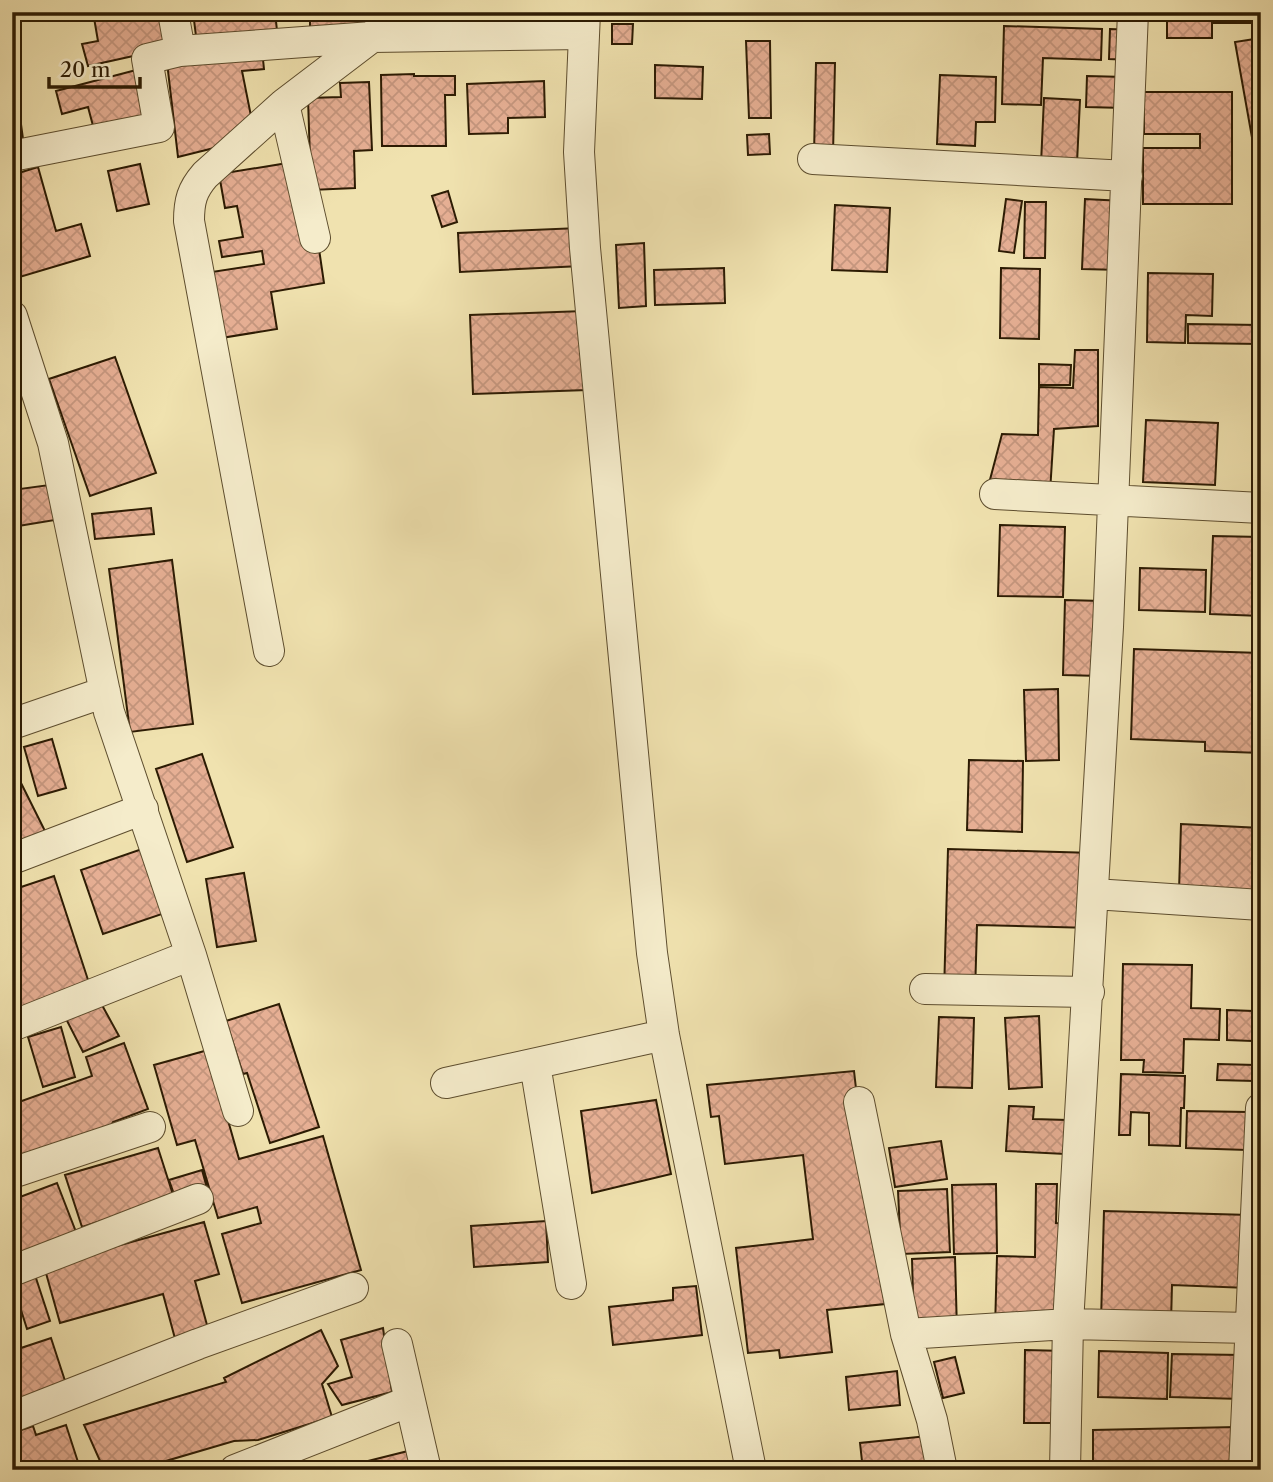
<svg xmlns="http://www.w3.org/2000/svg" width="1273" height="1482" viewBox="0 0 1273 1482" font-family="'Libre Caslon Text',serif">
<defs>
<pattern id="building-cross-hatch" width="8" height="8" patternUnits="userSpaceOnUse" patternTransform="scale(1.75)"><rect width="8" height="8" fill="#e6af94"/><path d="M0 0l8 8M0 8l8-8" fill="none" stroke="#c5967e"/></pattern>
</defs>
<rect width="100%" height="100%" fill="#f0e2af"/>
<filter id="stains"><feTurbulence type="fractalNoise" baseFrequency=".00286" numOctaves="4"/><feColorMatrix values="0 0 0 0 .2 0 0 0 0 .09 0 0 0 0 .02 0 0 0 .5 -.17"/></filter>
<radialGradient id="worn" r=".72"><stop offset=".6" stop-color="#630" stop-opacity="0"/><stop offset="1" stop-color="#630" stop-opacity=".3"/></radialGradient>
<!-- building -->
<path fill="url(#building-cross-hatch)" stroke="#2c1b03" stroke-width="2" d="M93 12H168L174 47 88 66 82 44 98 41Z
M193 12H275L278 40 197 44Z
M310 12H358V35H310Z
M436 12H482V21H436Z
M1167 12H1261V23H1212V38H1167Z
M612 24H633L632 44H612Z
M1004 26 1102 29 1101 60 1043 58 1041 105 1002 104Z
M1110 29 1132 30 1131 60 1109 59Z
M1261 38V188L1235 42Z
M746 41H770L771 118H749Z
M262 50 264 69 242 71 253 126 222 146 178 157 167 62Z
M816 63H835L833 154H814Z
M655 65 703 67 702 99 655 98Z
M140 69 154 122 96 137 88 107 62 114 56 91Z
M414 74V76H455V95H445L446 146H382L381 75Z
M940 75 996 77 995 122H976L975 146 937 144Z
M1087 76 1125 77 1124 108 1086 107Z
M544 81 545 117 508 118V133L469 134 467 84Z
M369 82 372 150 354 151 355 188 311 190 308 98 341 97 340 83Z
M12 88H16L24 146 12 147Z
M1144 92H1232V204H1143V148H1200V134H1144Z
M1044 98 1080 100 1077 163 1041 164Z
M769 134 770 154 748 155 747 135Z
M294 162 319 249 324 283 271 292 277 329 215 339 205 273 264 264 262 251 222 257 219 241 243 237 237 206 225 208 219 174Z
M140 164 149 204 117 211 108 171Z
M38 167 56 231 81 224 90 256 13 279 12 175Z
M448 191 457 222 442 227 432 196Z
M1006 199 1022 201 1014 253 999 251Z
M1085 199 1123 201 1121 270 1082 269Z
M1025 202H1046L1045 258H1024Z
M835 205 890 208 887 272 832 270Z
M579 228 581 266 460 272 458 233Z
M644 243 646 306 619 308 616 245Z
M724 268 725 303 655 305 654 270Z
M1001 268 1040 269 1039 339 1000 338Z
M1148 273 1213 274 1212 316 1186 315 1185 343 1147 342Z
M584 311 587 390 473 394 470 315Z
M1188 324 1261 325V344L1188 343Z
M1075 350H1098V426L1054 429 1050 492 987 491 1002 434 1038 435 1039 387 1073 388Z
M115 357 156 473 90 496 49 379Z
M1039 364 1071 365 1070 385H1039Z
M1146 420 1218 423 1215 485 1143 482Z
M49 485 55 520 12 527V490Z
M151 508 154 534 95 539 92 514Z
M1000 525 1065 527 1063 597 998 596Z
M1213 536 1261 537V616L1210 614Z
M172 560 193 724 130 732 109 569Z
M1140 568 1206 570 1205 612 1139 610Z
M1065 600 1102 601 1100 676 1063 675Z
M1134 649 1261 653V753L1205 751V742L1131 739Z
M1058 689 1059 760 1026 761 1024 690Z
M52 739 66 788 38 796 24 747Z
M202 754 233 847 187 862 156 769Z
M969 760 1023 761 1022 832 967 830Z
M21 783 47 835 22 847 12 828V788Z
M1181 824 1261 828V893L1179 891Z
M142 849 165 913 103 934 81 870Z
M948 849 1094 853 1092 928 977 925 975 994 944 993Z
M244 873 256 941 217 947 206 879Z
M54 876 91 989 12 1015V956L21 953 12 926V890Z
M1123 964 1192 965 1191 1008 1220 1009 1219 1040 1184 1039 1183 1073 1143 1072 1144 1060H1121Z
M97 996 119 1036 83 1052 62 1011Z
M279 1004 319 1127 270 1143 247 1073 243 1074 226 1021Z
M1227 1010 1253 1011 1252 1041 1227 1040Z
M1039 1016 1042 1087 1009 1089 1005 1018Z
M939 1017 974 1018 972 1088 936 1087Z
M61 1027 75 1077 43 1087 28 1037Z
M124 1043 148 1109 113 1122 110 1127 12 1160V1084L19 1102 92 1076 86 1057Z
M208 1050 239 1159 323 1136 361 1270 242 1303 222 1234 261 1223 257 1207 218 1218 195 1140 177 1145 154 1065Z
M1218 1064 1255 1065 1254 1081 1217 1080Z
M854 1071 874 1246 885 1304 827 1310 832 1352 780 1358 779 1350 748 1353 736 1248 813 1239 803 1155 725 1164 719 1116 711 1117 707 1085Z
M1121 1074 1185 1076 1184 1108H1181L1180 1146 1149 1145V1113L1131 1112 1130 1135H1119Z
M656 1100 671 1174 592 1193 581 1111Z
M1009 1106 1034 1107 1033 1119 1067 1120 1065 1154 1006 1151Z
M1187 1111 1248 1112 1247 1150 1186 1148Z
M941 1141 947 1179 895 1187 889 1148Z
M158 1148 174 1198 82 1227 65 1175Z
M202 1170 207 1188 175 1197 169 1180Z
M57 1183 76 1232 15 1255 12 1248V1200Z
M996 1184 997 1253 954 1254 952 1185Z
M1036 1184H1057L1056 1223 1071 1224 1068 1331 995 1329 997 1256 1035 1257Z
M947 1189 950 1252 901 1254 898 1191Z
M1104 1211 1250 1215 1248 1288 1172 1285 1171 1323 1101 1321Z
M546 1221 548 1262 474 1267 471 1226Z
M204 1222 219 1274 195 1281 210 1336 177 1346 163 1294 60 1323 44 1266Z
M955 1257 957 1331 914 1332 912 1259Z
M34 1272 50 1321 27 1329 21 1310 12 1313V1279Z
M696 1286 702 1335 613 1345 609 1307 673 1300V1288Z
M383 1328 392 1392 342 1405 328 1384 352 1377 341 1340Z
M321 1330 338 1366 322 1384 332 1417 258 1440 234 1441 166 1461 170 1470H104L84 1425 226 1382 224 1378Z
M51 1338 69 1393 12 1412V1361L21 1358 18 1349Z
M1025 1350 1065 1351 1063 1423H1024Z
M1099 1351 1168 1353 1167 1399 1098 1397Z
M1172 1354 1243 1355 1241 1399 1170 1397Z
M955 1357 964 1393 943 1398 934 1362Z
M897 1371 900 1405 849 1410 846 1377Z
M66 1425 78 1462 54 1470H12V1433L33 1426 36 1435Z
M1236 1427 1237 1465 1093 1467V1430Z
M937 1435 941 1470H863L860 1443Z
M420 1448 426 1470 336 1469Z"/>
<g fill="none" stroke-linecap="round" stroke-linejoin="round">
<!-- street casing -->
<g stroke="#5d4d2e" stroke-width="32">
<path id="street" d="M585 12 579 152 585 248 652 953 664 1035 751 1470
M180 51 372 37 584 34
M284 104 315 238
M12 156 159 127 147 59 180 51 173 12
M813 159 1127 176
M12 316 53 443 109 712 191 955 12 1026
M995 494 1261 508
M269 651 189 221C189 201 192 190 205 175L284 104 372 37 396 12
M12 724 105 692
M12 859 143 809
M1094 894 1261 905
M191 955 238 1111
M925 989 1089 992
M535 1064 571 1284
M446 1083 664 1035
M859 1102 906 1334 932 1420 942 1470
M12 1173 150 1127
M12 1271 198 1199
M906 1334 1068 1324 1250 1328
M397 1344 426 1470
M12 1417 198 1344 353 1288
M235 1470 410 1401
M1065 1470 1068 1324 1108 627 1133 12
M1244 1470 1261 1108"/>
</g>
<!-- street -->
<use href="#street" stroke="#f5eccb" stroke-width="30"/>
</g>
<!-- margin -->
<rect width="1273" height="1482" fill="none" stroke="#f0e2af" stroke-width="42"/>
<rect x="14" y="14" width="1245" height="1454" fill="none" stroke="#2c1b03" stroke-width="3.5"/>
<rect x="21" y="21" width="1231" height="1440" fill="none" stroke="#2c1b03" stroke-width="2"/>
<!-- scale -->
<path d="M49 77v10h91v-10" fill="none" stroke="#2c1b03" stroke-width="3.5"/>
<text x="60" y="77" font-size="21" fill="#2c1b03" stroke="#f5eccb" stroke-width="5" paint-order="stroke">20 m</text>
<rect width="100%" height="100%" filter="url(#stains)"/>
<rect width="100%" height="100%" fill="url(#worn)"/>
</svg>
